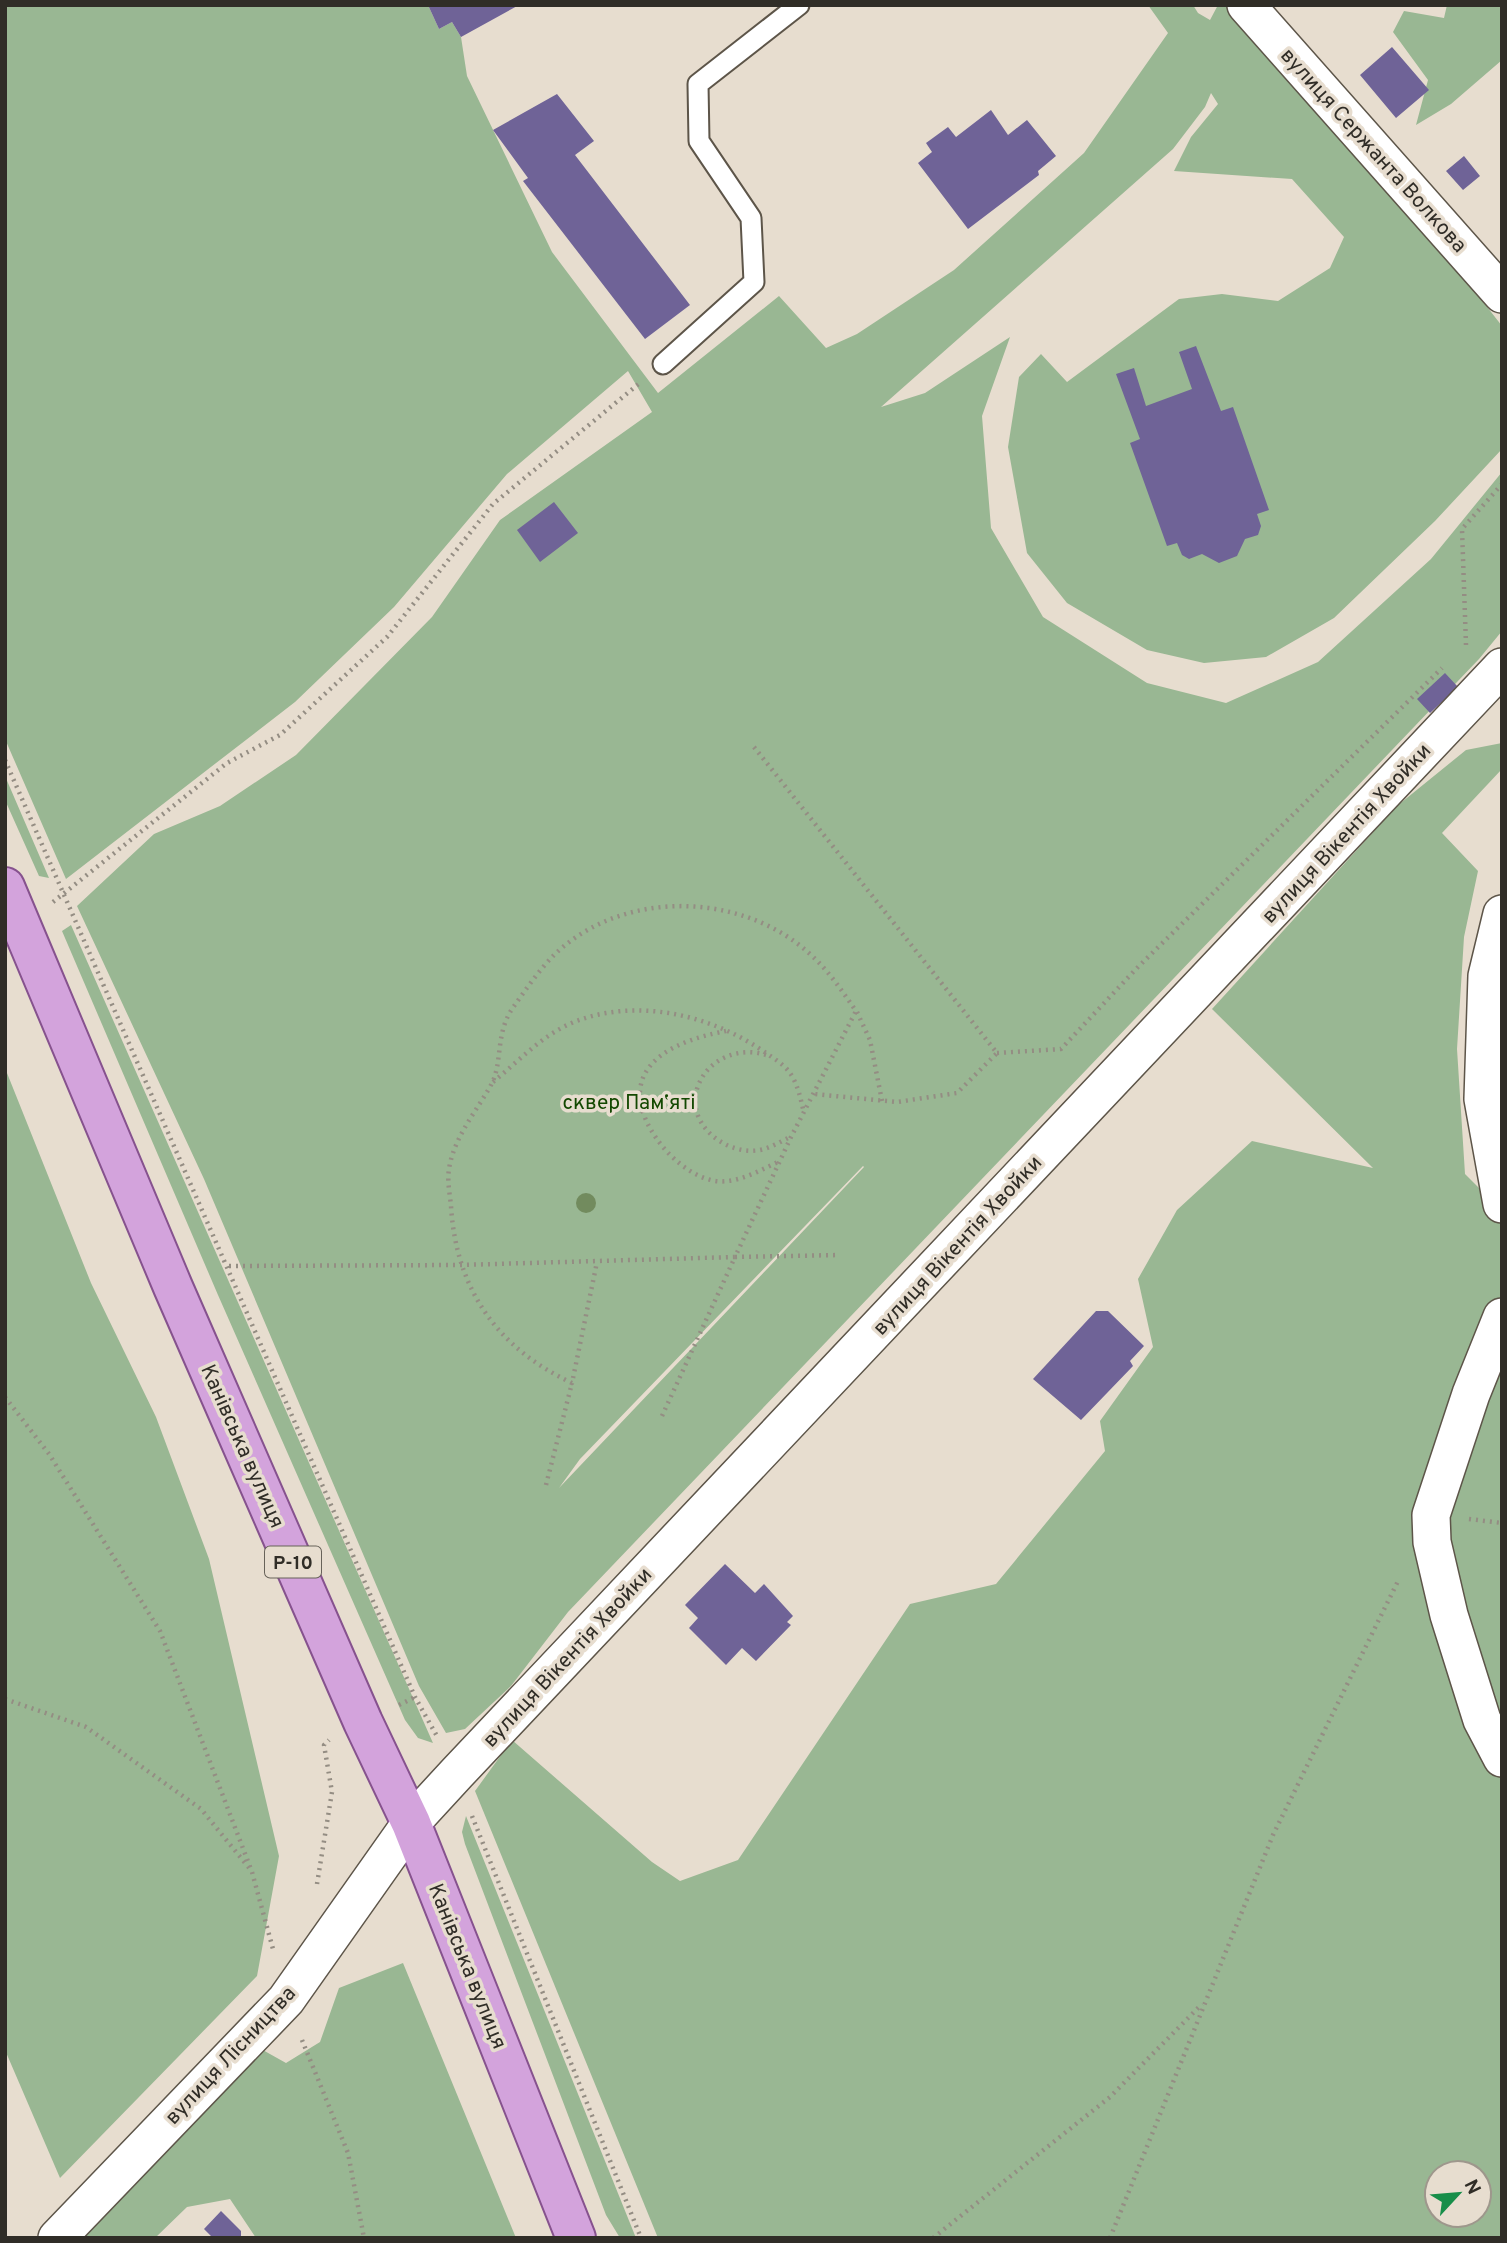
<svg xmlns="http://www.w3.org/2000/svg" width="1507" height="2243" viewBox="0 0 1507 2243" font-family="Overpass,sans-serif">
<rect width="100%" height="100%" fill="#e7ddcf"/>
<!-- green -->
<path fill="#99b793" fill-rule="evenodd" d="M5 5H428L439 29 452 22 461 37 467 76 552 252 658 393 779 296 826 348 857 334 954 270 1084 153 1168 33 1148 5H1193L1198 13 1210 20 1218 5H1228L1263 40 1409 207 1502 326V449L1435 521 1334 618 1266 657 1204 663 1147 650 1067 603 1027 553 1008 447 1019 377 1041 354 1067 382 1179 299 1222 294 1278 301 1330 268 1344 237 1292 179 1174 171 1191 137 1218 104 1211 93 1205 107 1173 149 881 407 925 393 1010 337 982 416 991 528 1043 617 1147 683 1226 703 1318 662 1431 559 1502 472V631L1479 659 568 1612 511 1686 465 1729 446 1733 419 1686 204 1179 77 906 154 834 220 806 296 755 432 617 500 520 652 412 628 371 507 474 394 607 295 702 66 879 5 739ZM863 1166 864 1167 559 1488 580 1459Z
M1447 5H1502V60L1451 104 1416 125 1428 80 1393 32 1404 11 1444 18Z
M1502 743V769L1442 833 1478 871 1464 937 1457 1049 1465 1174 1502 1211V2238H658L475 1791 512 1740 652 1862 680 1881 738 1860 910 1604 996 1584 1105 1451 1100 1421 1153 1347 1138 1279 1177 1210 1252 1141 1373 1168 1212 1009 1397 806 1466 750ZM1437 2173H1479V2215H1437Z
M5 776 49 878 39 876 5 800Z
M71 925 433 1743 418 1738 405 1720 218 1295 62 931Z
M5 1068 91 1283 156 1417 209 1559 279 1856 257 1976 60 2178 5 2050Z
M466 1816 636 2238H620L606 2215 465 1844 462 1832Z
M403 1963 516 2238H256L230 2199 187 2207 155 2238H83L261 2049 286 2063 320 2042 339 1988Z"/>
<!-- building -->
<path fill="#6f6397" d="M428 5H519L461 37 452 22 439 29Z
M1392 47 1429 90 1396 118 1360 75Z
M557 94 594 141 575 155 690 305 645 339 523 181 528 178 493 130Z
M991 110 1008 135 1027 120 1056 156 1038 171 1039 175 968 229 918 163 932 152 926 143 948 127 956 137Z
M1464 156 1480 176 1463 190 1446 171Z
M1196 346 1221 411 1233 407 1269 510 1257 514 1261 526 1258 535 1245 539 1237 556 1219 563 1202 554 1189 559 1182 555 1177 543 1167 546 1130 443 1140 439 1116 374 1134 368 1146 406 1192 389 1179 352Z
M554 502 578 533 540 562 517 530Z
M1445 673 1458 687 1430 713 1417 699Z
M1096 1311H1108L1144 1346 1130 1361 1133 1366 1081 1420 1033 1379Z
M725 1564 755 1593 764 1584 793 1616 787 1622 791 1625 756 1661 742 1648 726 1665 689 1628 698 1618 685 1605Z
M221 2211 241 2231V2238H213L204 2229Z"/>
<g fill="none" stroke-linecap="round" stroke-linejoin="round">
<!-- lane casing -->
<g stroke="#5d5549" stroke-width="23">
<path id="lane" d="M663 364 754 282 751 218 699 141 698 84 799 5"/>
</g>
<!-- street casing -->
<g stroke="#5d5549" stroke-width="40">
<path id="street" d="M1246 5 1502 294
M1502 914 1487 976 1483 1099 1502 1204
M1502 1317 1471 1394 1431 1515 1432 1542 1449 1615 1482 1720 1502 1758
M57 2238 286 2000 411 1823 457 1773 1502 667"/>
</g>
<!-- primary casing -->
<g stroke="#86528e" stroke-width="42">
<path id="primary" d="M5 887 173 1287 363 1722 411 1823 576 2238"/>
</g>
<!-- path -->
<path stroke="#948d83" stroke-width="4.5" stroke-dasharray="2 5" stroke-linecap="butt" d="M1466 645 1462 529 1502 484
M754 747 997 1053 957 1093 897 1102 814 1094
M5 760 415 1697 438 1738
M53 902 227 763 280 735 387 637 493 504 641 382
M857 1012 870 1040 882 1101
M726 1031C695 1037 643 1051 640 1091 637 1129 688 1187 728 1181 745 1179 763 1169 778 1162
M997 1053 1061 1049 1137 968 1442 668
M766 1055C739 1046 706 1059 697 1089 686 1126 728 1156 760 1150 770 1148 780 1142 790 1137
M493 1082C519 1061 542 1035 574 1022 637 997 712 1015 766 1053 776 1060 787 1066 793 1078 799 1089 801 1101 804 1113
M229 1266 460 1265 735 1257 791 1137 856 1011C842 991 829 971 810 954 741 891 622 889 554 955 539 970 524 992 512 1009 495 1035 503 1063 491 1085 476 1112 454 1137 449 1169 447 1181 450 1195 451 1206 456 1289 497 1348 572 1383L597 1262
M5 1397 49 1454 160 1631 252 1872 273 1949
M662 1416 735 1257 840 1255
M546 1485 572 1383
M1469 1519 1502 1523
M5 1699 86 1727 201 1809 250 1869
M399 1705 415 1697
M472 1816 641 2238
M317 1884 332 1792 324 1745 329 1740
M302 2040 348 2153 364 2238
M933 2238 1110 2097 1202 2004
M1110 2238 1273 1835 1399 1579"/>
<!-- lane -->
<use href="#lane" stroke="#fff" stroke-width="19"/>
<!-- street -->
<use href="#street" stroke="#fff" stroke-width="37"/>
<!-- primary -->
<use href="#primary" stroke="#d3a3dc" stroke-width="38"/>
</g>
<!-- trees -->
<circle fill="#728b5e" cx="586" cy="1203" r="10"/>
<g text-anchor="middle" stroke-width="7" stroke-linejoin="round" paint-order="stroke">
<!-- shield labels -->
<rect fill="#e7ddcf" stroke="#676259" stroke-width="2" x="265" y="1546.5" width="56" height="31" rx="5"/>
<g font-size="19" font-weight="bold" fill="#302d27">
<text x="293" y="1569">Р-10</text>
</g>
<!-- street labels -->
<g font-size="21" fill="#302d27" stroke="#e7ddcf">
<text transform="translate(1374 150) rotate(48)" y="7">вулиця Сержанта Волкова</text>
<text transform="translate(1346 833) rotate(-47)" y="7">вулиця Вікентія Хвойки</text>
<text transform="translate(957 1245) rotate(-47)" y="7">вулиця Вікентія Хвойки</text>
<text transform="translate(243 1446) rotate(66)" y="7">Канівська вулиця</text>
<text transform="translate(567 1657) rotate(-47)" y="7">вулиця Вікентія Хвойки</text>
<text transform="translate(468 1966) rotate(68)" y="7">Канівська вулиця</text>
<text transform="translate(230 2055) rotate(-47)" y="7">вулиця Лісництва</text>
</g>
<!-- park labels -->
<g font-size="21" fill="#134801" stroke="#e7ddcf">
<text x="629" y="1109">сквер Памʼяті</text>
</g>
</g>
<!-- border -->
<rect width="1507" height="2243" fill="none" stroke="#302d27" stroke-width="14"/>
<!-- north arrow -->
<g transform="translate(1458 2194) rotate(64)"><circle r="33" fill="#e7ddcf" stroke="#9e978c" stroke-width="2"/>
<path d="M0-5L12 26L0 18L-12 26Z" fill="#178e49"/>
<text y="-10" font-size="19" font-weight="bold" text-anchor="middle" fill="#302d27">N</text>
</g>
</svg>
